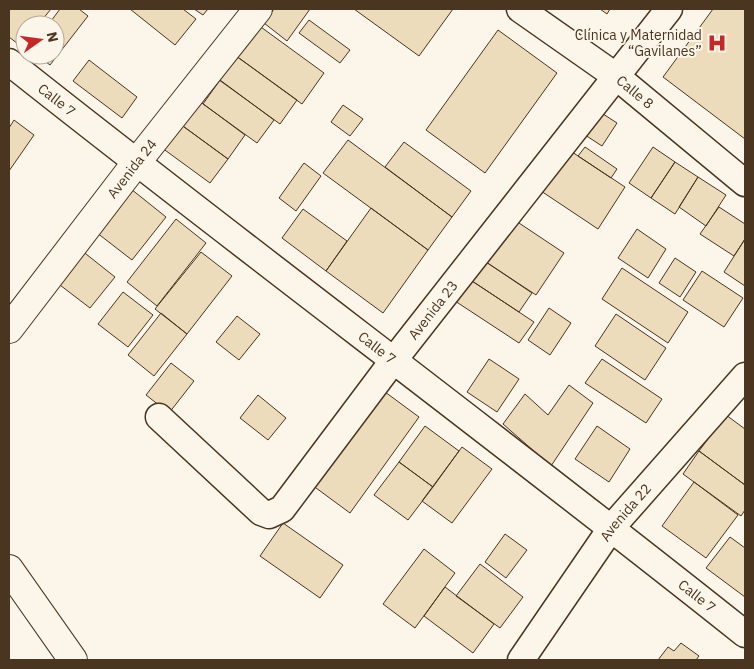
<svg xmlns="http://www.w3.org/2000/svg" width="754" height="669" viewBox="0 0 754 669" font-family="'IBM Plex Sans',sans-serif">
<rect width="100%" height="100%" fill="#fbf6e9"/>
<!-- building -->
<path fill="#ecdcbc" stroke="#4a3520" d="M9 9H51L38 25H25V42L22 47 9 37Z
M60 9H79L88 16 50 65 37 55H55V25H48Z
M130 9H183L196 19 175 45Z
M194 9H208L203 15Z
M274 9H310L287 41 264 23Z
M354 9H453L419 56Z
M600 9H610L607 14Z
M713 9H745V139L663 77Z
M309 20 350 50 340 63 299 33Z
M254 22 324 73 302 104 232 53Z
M498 30 557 73 485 173 426 130Z
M232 53 297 100 280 124 215 77Z
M89 60 137 97 122 118 73 81Z
M220 80 274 120 257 143 203 104Z
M194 97 245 135 228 159 176 121Z
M343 105 363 119 350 136 331 122Z
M597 110 617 123 602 146 582 133Z
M14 120 34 135 9 171V128Z
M176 121 228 159 210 183 158 145Z
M348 140 452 217 428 250 323 173Z
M404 142 471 191 452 217 385 167Z
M585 147 617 169 611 178 578 156Z
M653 147 675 162 651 198 629 183Z
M566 148 625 187 598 229 538 189Z
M675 162 698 177 675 214 651 198Z
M304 163 321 176 296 211 279 198Z
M698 177 726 195 706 226 679 207Z
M126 185 166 217 132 260 92 229Z
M719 207 745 224V239L734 256 700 234Z
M371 208 428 250 383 313 326 271Z
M303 209 347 241 326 271 282 238Z
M510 217 564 253 536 295 483 260Z
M176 219 206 243 157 306 127 282Z
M637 229 666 249 648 278 618 258Z
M745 239V286L724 272Z
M81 250 115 277 90 308 56 282Z
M201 252 232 276 187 334 155 309Z
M675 258 696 272 680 297 659 283Z
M483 260 532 293 519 312 469 279Z
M622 268 688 312 668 343 602 299Z
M702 271 743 298 724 327 683 300Z
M469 279 534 322 519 343 455 301Z
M123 292 153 315 128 347 98 324Z
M549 308 571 323 550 355 528 340Z
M161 313 187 334 154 376 128 355Z
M616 314 666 348 645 380 595 346Z
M237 316 260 334 239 360 216 342Z
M489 359 519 379 497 412 467 392Z
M602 359 662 399 646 423 585 383Z
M171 363 194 381 169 413 146 395Z
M569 385 593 403 551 466 503 424 525 394 548 415Z
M381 389 419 417 350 513 312 485Z
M258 395 286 418 268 440 240 418Z
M726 415 745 429V485L699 451Z
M425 426 459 451 433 487 399 462Z
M597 426 630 449 609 482 575 459Z
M462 447 492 469 452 523 422 501Z
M699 451 745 485V510L741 516 683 474Z
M399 462 433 487 408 520 374 495Z
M694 482 738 515 706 558 662 526Z
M283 523 343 565 320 598 260 556Z
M505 534 527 550 506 578 485 562Z
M730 537 745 548V597L706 568Z
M424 549 455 573 415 628 383 604Z
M480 564 523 597 500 628 456 596Z
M445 587 494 624 473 653 424 616Z
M681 643 699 656 696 660H658L668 647 674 651Z"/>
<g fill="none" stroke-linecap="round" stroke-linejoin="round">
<!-- street casing -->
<g stroke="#4a3520" stroke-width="29">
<g id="street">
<path id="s1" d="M520 9 617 77 745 183"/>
<path id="s2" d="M9 62C252 255 502 440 745 634"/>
<path id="s3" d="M159 417 261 512 269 515 282 509 393 361 669 9"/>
<path id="s4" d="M521 660 612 527 745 376"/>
</g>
</g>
<!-- secondary casing -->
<g stroke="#4a3520" stroke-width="30">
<g id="secondary">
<path id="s5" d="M9 329 136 163 258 9"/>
<path d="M9 569 73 660"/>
</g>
</g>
<!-- street -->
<use href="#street" stroke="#fbf6e9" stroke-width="26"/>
<!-- secondary -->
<use href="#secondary" stroke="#fbf6e9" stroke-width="28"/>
</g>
<!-- icons -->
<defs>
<g id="hospital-bare" transform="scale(1.5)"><path d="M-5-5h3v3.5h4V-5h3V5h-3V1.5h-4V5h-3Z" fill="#c62828" stroke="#fbf6e9" stroke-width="2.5" paint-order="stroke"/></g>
</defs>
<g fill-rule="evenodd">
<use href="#hospital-bare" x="717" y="43"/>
</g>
<g text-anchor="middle" stroke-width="4" stroke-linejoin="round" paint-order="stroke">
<!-- poi labels -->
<g font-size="14" fill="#4a3520" stroke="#fbf6e9" text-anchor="end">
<text x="702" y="40">Clínica y Maternidad<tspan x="702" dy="16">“Gavilanes”</tspan></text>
</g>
<!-- street labels -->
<g font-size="14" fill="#4a3520" stroke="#fbf6e9">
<text dy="5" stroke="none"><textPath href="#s1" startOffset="142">Calle 8</textPath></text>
<text dy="5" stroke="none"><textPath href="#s2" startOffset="61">Calle 7</textPath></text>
<text dy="5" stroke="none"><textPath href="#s5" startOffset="202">Avenida 24</textPath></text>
<text dy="5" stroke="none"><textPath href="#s3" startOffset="412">Avenida 23</textPath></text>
<text dy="5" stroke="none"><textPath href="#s2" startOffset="466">Calle 7</textPath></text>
<text dy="5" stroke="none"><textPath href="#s4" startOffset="181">Avenida 22</textPath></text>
<text dy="5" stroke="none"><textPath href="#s2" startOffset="871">Calle 7</textPath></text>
</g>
</g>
<!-- border -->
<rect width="754" height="669" fill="none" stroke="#4a3520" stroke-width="20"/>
<!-- north arrow -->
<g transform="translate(40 40) rotate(76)"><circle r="24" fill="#fbf6e9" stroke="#b4a999"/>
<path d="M0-4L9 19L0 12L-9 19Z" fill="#c62828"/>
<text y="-8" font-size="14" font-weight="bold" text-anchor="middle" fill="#4a3520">N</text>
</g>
</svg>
